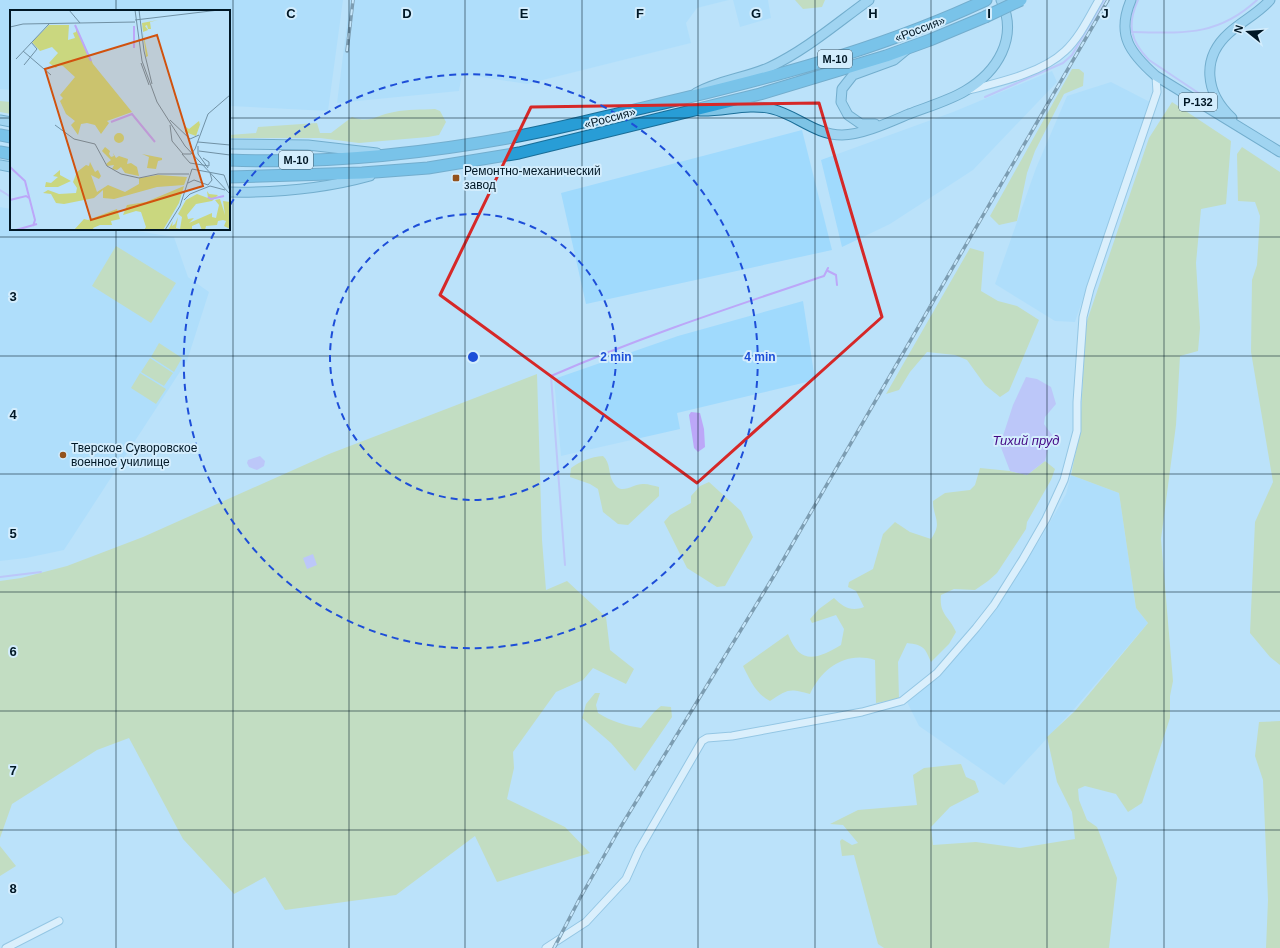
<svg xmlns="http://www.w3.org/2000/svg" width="1280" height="948" viewBox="0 0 1280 948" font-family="Helvetica,sans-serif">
<rect width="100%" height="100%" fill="#bbe2fa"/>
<!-- built -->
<path fill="#a0dafd" d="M0 0H343L328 111 229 106V11H11V90L0 89Z
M350 0H729L697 8 686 23 691 43 527 84 462 74 459 91 337 103Z
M733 0H768L771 18 740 27Z
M1052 71 1057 82 973 170 890 224 842 247 821 160 953 112Z
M1111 82 1150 102 1075 322 1055 321 995 284 1036 168 1067 96Z
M802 130 832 250 586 304 561 193Z
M0 207 11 209V229H125L174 237 188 277 209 292 187 361 64 550 26 558 0 561Z
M803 301 815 380 677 413 680 429 561 456 554 379 678 336Z
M1071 475 1119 493 1136 608 1148 623 1075 708 1004 785 919 726 907 702 939 677 979 630 1041 538 1066 494Z"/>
<!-- green -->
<path fill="#cad77f" d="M795 0H825L822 7 803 9Z
M1072 69H1079L1084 73 1083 86 1064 94 1035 151 1027 173 1017 221 999 225 990 216Z
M0 101 11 102V114L0 112Z
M1172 102 1231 141 1226 204 1201 209 1196 263 1200 328 1198 351 1180 356 1176 425 1161 539 1173 681 1170 696V718L1142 803 1128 812 1116 794 1085 786 1078 789 1079 800 1087 820 1097 827 1117 878 1109 948H884L878 944 854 855 842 856 840 841 842 839 852 845 858 843 843 825 830 824 858 810 917 805 913 775 924 768 961 764 966 777 975 781 979 792 950 807 931 827 933 845 976 842 1020 848 1075 839 1072 812 1057 782 1047 737 1075 711 1148 623 1136 608 1119 493 1071 475 1080 432 1086 324 1149 138Z
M435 109 440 111 446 122 439 135 428 137 359 143 320 138H229V135L256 133 258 127 317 123 320 133H331L352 117C371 124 376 115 394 112 407 109 422 110 435 109Z
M1242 147 1280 172V665L1270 657 1250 633 1255 522 1273 482 1251 352 1252 280 1257 265 1260 216 1255 202 1238 201 1237 154Z
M116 246 176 283 151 323 92 286Z
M970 248 984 252 981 291 998 301 1017 306 1039 320 1009 391 1000 397 985 385 967 360 955 355 927 352 910 372 899 390 886 394Z
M159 343 182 358 174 372 151 357Z
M150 358 173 373 164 386 141 372Z
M140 373 166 389 156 404 131 388Z
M537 374 542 540 546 590 567 581 606 617 610 650 634 669 626 684 593 668 583 680 556 692 513 752 514 768 507 799 565 827 590 853 497 882 475 836 396 895 285 910 265 877 234 894 183 839 129 738 97 750 12 804 0 838V581L21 578 67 566 143 537 329 454Z
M603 456C611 463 608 474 613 482 621 497 633 483 644 484 649 484 654 486 659 487V496L628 525 618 524 603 512 598 489 590 484 570 477 571 468C581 461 590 457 603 456Z
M1045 461 1055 469 1051 480 1027 522 1026 529 997 573 988 581 975 590 954 589 941 595C939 615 949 616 956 632L949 644 931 662C925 648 924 645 907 643L898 662 899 699 876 703 875 660C846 651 822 668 810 694 789 688 788 689 770 701 756 694 750 680 743 666L788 634C800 666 817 659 841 645L844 629 836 615 812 623 810 619 819 609 834 598C843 607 851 612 864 607L856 591 848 587 849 582 873 569 883 534 895 522 910 532 931 539C943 522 933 518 933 501L945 493 970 490 975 485 980 468 1010 471 1027 475Z
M709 482 741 511 753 537 725 586 717 587 687 568 664 522 670 515 691 503V496L700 486Z
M595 693H600L596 705 598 713C610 721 627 726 641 728L654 712 661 706 671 707 672 717 635 771 611 743 582 718 586 704Z
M1280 721V948H1266L1268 900 1263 780 1255 756 1259 722Z
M0 846 16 866 0 876Z"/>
<!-- water -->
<path fill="#bca7f8" d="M1026 377 1037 379 1051 387 1056 404 1045 417 1044 424 1052 435 1045 461 1027 475 1010 471 1000 445 1013 405Z
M691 412 700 413 704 429 705 447 698 452 694 448 689 415Z
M260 456 265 461 264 466 257 470 249 467 247 463 248 460Z
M313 554 317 565 307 569 303 558Z"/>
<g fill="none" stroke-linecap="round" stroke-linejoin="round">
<!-- stream -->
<path stroke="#bca7f8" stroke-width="2" d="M1138 0C1127 24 1130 41 1149 60L1206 98
M1131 32C1182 33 1217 37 1257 0
M985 97 1063 63 1072 55 1104 0
M0 190 11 197
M828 271 836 275 837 285
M565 565 551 376C640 337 732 307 824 276L828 268
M0 577 41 572"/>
<!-- minor casing -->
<g stroke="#64a5ca" stroke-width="9">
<path id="minor" d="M969 90C1000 82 1042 73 1065 51 1080 37 1089 17 1099 0
M6 948 59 921
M546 948 586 922 626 879 639 850 702 741 707 738 732 736 862 712 902 701 937 673 976 628 994 605 1023 559 1046 519 1064 480 1077 431V402L1083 317 1090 289 1157 92 1156 76"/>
</g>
<!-- major casing -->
<g stroke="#1a6e98" stroke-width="11">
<path id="major" d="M1131 0C1116 35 1130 53 1156 76L1280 152
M696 93C719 80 746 78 770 67 806 50 837 23 869 0
M700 111C724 112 748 103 772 109 797 115 815 135 842 135 862 135 890 122 909 114 927 107 948 101 965 91 997 72 1019 38 1001 0
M1232 118C1205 93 1201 58 1229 33 1242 21 1259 13 1270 0
M0 120 11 122
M875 124H861L848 115 841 102 842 89 853 75 894 60 906 50
M229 144 308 145 377 153
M0 165 11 167
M229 192C278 193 323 189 370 176"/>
</g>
<!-- highway casing -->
<g stroke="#1a6e98" stroke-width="13">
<path id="highway" d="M0 135 11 137
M0 152 11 154
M229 160C324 164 420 154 513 137 558 129 602 117 647 107 763 80 877 51 986 0
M229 177 362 173 428 168 519 153 760 94 886 56 930 40 985 17"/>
</g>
<!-- minor -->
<use href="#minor" stroke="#fff" stroke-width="7"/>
<!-- major -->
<use href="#major" stroke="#7ec4e6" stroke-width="9"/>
<!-- highway -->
<use href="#highway" stroke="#289dd6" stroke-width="11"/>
<!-- rail casing -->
<g stroke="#304b5c" stroke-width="3.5">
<path id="rail" d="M347 51 353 0
M554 948 580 898 620 828 775 574 1108 0"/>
</g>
<!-- rail -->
<use href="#rail" stroke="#d3edfd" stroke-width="2" stroke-dasharray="6" stroke-linecap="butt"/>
<!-- highway-bridge casing -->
<g stroke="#1a6e98" stroke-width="13" stroke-linecap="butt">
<path id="highway-bridge" d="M985 17 1021 0"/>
</g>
<!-- highway-bridge -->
<use href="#highway-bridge" stroke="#289dd6" stroke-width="11"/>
</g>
<!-- marked area -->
<path d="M0 0H1280V948H0ZM819 103 882 317 697 483 440 295 531 107Z" fill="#bbe2fa" fill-opacity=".55" fill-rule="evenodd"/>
<path fill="none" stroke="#d62828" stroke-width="3" stroke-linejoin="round" d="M819 103 882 317 697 483 440 295 531 107Z"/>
<!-- grid -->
<path fill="none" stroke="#001725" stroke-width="1" stroke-opacity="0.55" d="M116 0V11M233 0V948M349 0V948M465 0V948M582 0V948M698 0V948M815 0V948M931 0V948M1047 0V948M1164 0V948M0 118H11M229 118H1280M116 229V948M0 237H1280M0 356H1280M0 474H1280M0 592H1280M0 711H1280M0 830H1280"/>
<!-- distance rings -->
<g fill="none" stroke="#1d4ed8" stroke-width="2" stroke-dasharray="7 5">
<circle cx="473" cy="357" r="143"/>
<path d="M230 205A287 287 0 1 1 215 231"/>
</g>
<!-- markers -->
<g fill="#93521d" stroke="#d3edfd" stroke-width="1.5">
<rect x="452" y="174" width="8" height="8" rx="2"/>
<circle cx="63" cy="455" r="4"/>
</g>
<g text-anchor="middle" stroke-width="4" stroke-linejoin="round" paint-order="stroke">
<!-- shield labels -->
<g fill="#d3edfd" stroke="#3f5766" stroke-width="1">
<rect x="818" y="50" width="34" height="18" rx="3"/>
<rect x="1179" y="93" width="38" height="18" rx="3"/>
<rect x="279" y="151" width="34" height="18" rx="3"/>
</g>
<g font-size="11" font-weight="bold" fill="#001725">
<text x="835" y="63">М-10</text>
<text x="1198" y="106">Р-132</text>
<text x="296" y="164">М-10</text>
</g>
<!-- street labels -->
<g font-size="12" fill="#001725" stroke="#d3edfd">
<text transform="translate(920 29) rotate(-21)" y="4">«Россия»</text>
<text transform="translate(610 118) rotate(-15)" y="4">«Россия»</text>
</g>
<!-- poi labels -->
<g font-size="12" fill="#001725" stroke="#d3edfd" text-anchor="start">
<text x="464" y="175">Ремонтно-механический<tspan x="464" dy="14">завод</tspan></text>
<text x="71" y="452">Тверское Суворовское<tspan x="71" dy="14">военное училище</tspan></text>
</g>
<!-- water labels -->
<g font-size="13" font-style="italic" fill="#430784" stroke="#d3edfd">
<text x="1026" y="445">Тихий пруд</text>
</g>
</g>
<!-- overview -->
<g transform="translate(10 10)">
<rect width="220" height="220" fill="#bbe2fa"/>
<path d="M148 10 140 12 141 19H138L137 15 135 16 138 20 133 22 138 46 136 47 132 13ZM39 15H59L58 30 65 28 63 23 66 22V17L83 54 122 102 97 111 99 113 91 124 85 115 77 113 71 114 68 125 61 115 65 111 56 104 50 91 53 88 50 85 65 67 53 56 48 55 46 58 39 53 48 43 42 37 30 41 22 32ZM192 109 186 126 175 122 176 117 179 119 189 111 190 115ZM104 128a5 5 0 1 1 10 0a5 5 0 1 1-10 0ZM95 137 100 141 99 144 101 147 104 146 103 143 106 148 109 146 118 149 117 154 121 153 127 157 129 166 115 163 111 157 107 160 102 159 104 155 97 156 96 154 101 150 92 141ZM132 144 152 148V150L148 151 146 159 137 158 139 147ZM80 152 85 162 88 160 91 166 89 169 81 165 87 182 98 175 115 182 129 174V168L148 165 177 167 174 175 147 177 104 189 93 188V180L84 188 54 194 46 193 41 184 33 183 38 180 49 184 66 183 67 178 63 172 67 162 76 155 79 156ZM50 160V165L61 171 48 177H35L36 172 41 173 48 167 43 166ZM174 176 169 193 153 220H134L136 217 131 202 126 201 113 205 117 195 136 192ZM197 181 199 184 208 185 202 191 186 194 177 205 178 209 184 208 179 213 202 203V207L206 208 209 195 205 190 210 189 215 205 213 191 220 192V219L214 216 216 211 213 210 208 211 207 215 196 216 195 220H192L189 213 182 216V220H158L163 211 162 216 165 214 168 207 166 218 170 219 172 207 168 204 176 190 187 184 198 188ZM107 199 110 209 101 211 102 215H90L83 218 84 220H64L74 209 78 210Z" fill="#cad77f"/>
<path fill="none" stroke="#bca7f8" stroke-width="2" d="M65 15 81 51M124 16V38M101 112 122 104 145 132M0 157 15 171 25 210 23 216M198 187 201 189 214 186M0 190 16 186 19 188M6 220 27 214"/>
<path fill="none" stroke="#7091a5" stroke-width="1" d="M59 0 70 13M125 0 132 51 147 92 175 136 220 184M129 0 134 41 142 74M125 10 209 0M0 17 13 14 125 12M13 41 41 65M6 49 39 14M131 53 139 75M14 55 27 39 21 32M160 110 180 129 189 125M45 115 64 129 85 134 97 156 111 164 129 168 148 164H179M160 115 162 131 173 144H181L185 139 198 104 220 85M188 132 220 135M188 136V144L198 158M189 141 220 145M172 144 180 153 199 156V152L193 148M178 173 184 170 198 175 202 170 200 163M174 190 180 184 200 176 215 180M155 220 170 196 182 159 214 165 220 181"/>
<path fill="#d1520e" fill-opacity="0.15" stroke="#d1520e" stroke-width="2" d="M147 25 193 176 81 210 35 59Z"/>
<rect width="220" height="220" fill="none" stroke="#001725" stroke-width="2"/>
</g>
<g font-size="13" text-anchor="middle" font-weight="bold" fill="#001725" stroke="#d3edfd" stroke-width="4" stroke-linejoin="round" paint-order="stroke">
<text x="291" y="18">C</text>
<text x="407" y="18">D</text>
<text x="524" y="18">E</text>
<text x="640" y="18">F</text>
<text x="756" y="18">G</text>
<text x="873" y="18">H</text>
<text x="989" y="18">I</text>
<text x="1105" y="18">J</text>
<text x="13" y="301">3</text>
<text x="13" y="419">4</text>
<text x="13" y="538">5</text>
<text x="13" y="656">6</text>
<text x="13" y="775">7</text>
<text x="13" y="893">8</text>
</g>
<circle cx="473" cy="357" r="6" fill="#1d4ed8" stroke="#d3edfd" stroke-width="2"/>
<g font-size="12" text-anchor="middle" font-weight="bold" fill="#1d4ed8" stroke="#d3edfd" stroke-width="4" stroke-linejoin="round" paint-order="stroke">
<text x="616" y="361">2 min</text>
<text x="760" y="361">4 min</text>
</g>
<!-- north arrow -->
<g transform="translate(1248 32) rotate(287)" stroke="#d3edfd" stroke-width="3" paint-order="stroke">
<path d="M0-3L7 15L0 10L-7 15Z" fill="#001725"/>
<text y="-6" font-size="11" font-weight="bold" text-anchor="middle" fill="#001725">N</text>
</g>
</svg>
